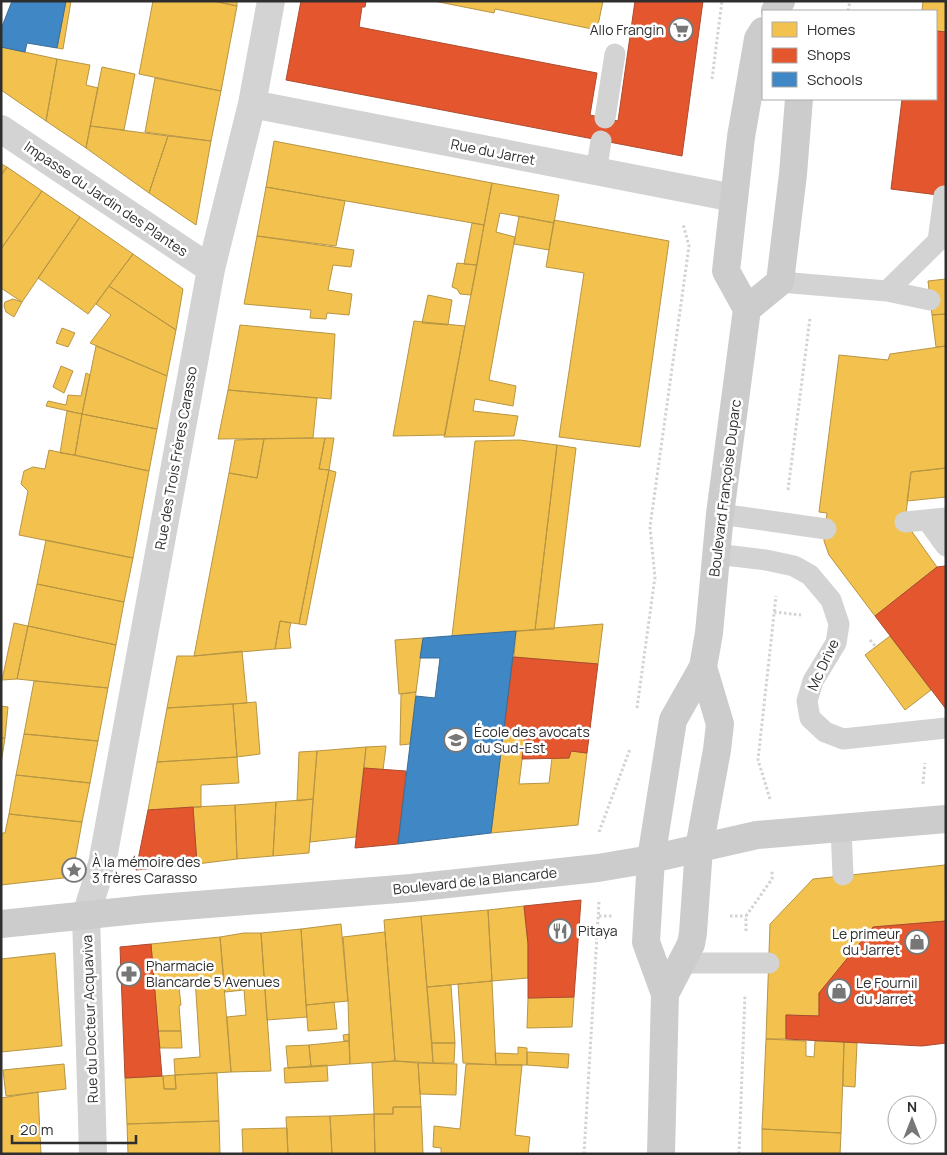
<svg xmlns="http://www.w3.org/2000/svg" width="947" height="1155" viewBox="0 0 947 1155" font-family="Manrope,sans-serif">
<rect width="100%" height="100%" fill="#fff"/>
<!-- homes -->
<path fill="#f2c14e" stroke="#b79544" d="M66 1H71L63 49 57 48Z
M153 1H213L237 6 221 91 139 74Z
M213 1H237V6Z
M434 1H603L597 30 495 9 494 13Z
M923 1H946V32L936 31V11H922Z
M1 47 57 59 46 121 1 90Z
M57 59 90 65 86 85 98 88 86 148 46 121Z
M102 67 135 74 124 130 90 126Z
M155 78 221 91 211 141 145 132Z
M90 126 168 136 149 193 86 148Z
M168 136 211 141 196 225 149 193Z
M274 141 492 183 484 225 266 187Z
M1 164 7 167 1 175Z
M7 167 42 191 1 249V175Z
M492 183 559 195 554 223 500 213 496 232 515 237 489 380 516 386 513 406 475 399 473 411 518 416 514 436 444 437Z
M266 187 345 201 336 246 257 236Z
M42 191 80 217 22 302 1 288V249Z
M519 216 554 223 549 250 514 244Z
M80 217 133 254 88 314 38 278Z
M554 220 669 241 640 447 559 437 584 273 546 267Z
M472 223 484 225 477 265 464 264Z
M257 236 354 250 351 267 333 265 328 290 352 294 349 315 327 313 326 319 310 318 311 310 244 304Z
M133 254 183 289 176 330 109 286Z
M457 263 477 265 471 295 460 294 457 289 452 287Z
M946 279V314L932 315 928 281Z
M109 286 176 330 167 376 90 343 111 315 96 304Z
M428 295 452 300 448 325 422 323Z
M13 299 22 302 14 317 6 312 4 306 5 302Z
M946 314V346L936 347 932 315Z
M414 321 465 326 445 435 393 436Z
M240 325 335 334 331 399 228 390Z
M62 328 75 333 68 347 56 343Z
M96 346 167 376 157 429 82 414Z
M946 346V468L911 472 905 522 937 567 875 616 829 555 824 541 827 513 819 512 839 355 888 360 890 354Z
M61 366 73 371 64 393 53 387Z
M86 373 90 375 82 414 46 406 48 401 66 405 68 395 81 396Z
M228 390 317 398 313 438 218 439Z
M67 411 82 414 75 455 60 453Z
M82 414 157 429 149 471 75 455Z
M313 438H325L319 469 329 470 299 624 280 621 275 649 194 656 229 473 257 478 264 439Z
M325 438H334L329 470 319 469Z
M264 439 257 478 229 473 235 440Z
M520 440 557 445 535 630 452 636 475 441Z
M557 445 576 448 554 629 535 630Z
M49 450 149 471 133 558 19 535 28 491 21 484 24 471 33 467 45 469Z
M946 468V497L907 501 911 472Z
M329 470 336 472 306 625 299 624Z
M46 540 133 558 124 602 37 584Z
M37 584 124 602 116 645 28 626Z
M280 621 291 623 289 631 291 648 275 649Z
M14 623 28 626 17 679 2 680Z
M603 624 598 664 514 657 516 631Z
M28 626 116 645 108 688 17 679Z
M890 636 931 690 905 710 865 655Z
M423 638 416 692 399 694 395 640Z
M242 651 247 703 167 708 177 656H194Z
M34 681 108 688 98 741 24 734Z
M416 692 410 744 400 745 401 694Z
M256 702 260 754 237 757 233 704Z
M233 704 237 757 157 762 167 708Z
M1 706 8 707 5 738H1Z
M24 734 98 741 90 783 16 775Z
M503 736H525L519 784 549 783 552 758H569L571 751 587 753 578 825 491 833Z
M1 738H5L1 764Z
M386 746 383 770 364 768 366 747Z
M366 747 356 837 310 842 317 751Z
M317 751 313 799 297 801 299 752Z
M237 757 239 783 201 785V807L148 810 157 762Z
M16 775 90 783 82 822 9 814Z
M313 799 309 853 273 856 276 802Z
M276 802 273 856 237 859 235 805Z
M235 805 237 859 197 864 193 807Z
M9 814 82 822 72 877 1 885V833H5Z
M945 865 946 921 873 927 819 993V1016L786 1015V1039H766L770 924 813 879Z
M524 906 528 944V978L492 981 488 910Z
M488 910 492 981 427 987 421 916Z
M421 916 433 1063 395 1061 384 920Z
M341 924 348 1001 306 1005 301 929Z
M301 929 307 1017 267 1020 261 933Z
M385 932 395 1061 350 1064 348 1001 343 937Z
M244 933H261L271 1071 231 1072 227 1017 246 1015 244 990 225 992 220 937Z
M220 937 231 1072 175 1075 174 1059 200 1057 195 977 178 979 181 1005 179 1006 181 1031H158L151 944Z
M55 953 62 1046 1 1052V959Z
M492 981 496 1065 463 1063 458 984Z
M451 985 455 1043H432L427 987Z
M574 997 572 1027 527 1028 528 998Z
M334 1002 337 1029 308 1031 306 1005Z
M158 1031H181L182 1048H160Z
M349 1034V1041H344L343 1035Z
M766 1039 806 1041V1056L814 1057 815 1041 844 1042 841 1133 762 1129Z
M349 1041 350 1064 311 1067 309 1045Z
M844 1042 857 1043 855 1087 843 1086Z
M432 1043H455L454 1063H433Z
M309 1045 311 1067 288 1068 286 1046Z
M518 1047 527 1048V1065H496L495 1053 518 1054Z
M527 1052 569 1054 568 1068 527 1065Z
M395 1061 418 1063 421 1107H393V1114H374L372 1063Z
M418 1063 457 1064 456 1095 420 1094Z
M64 1064 66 1089 6 1096 3 1070Z
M466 1064 522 1065 515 1135 530 1137 528 1154H441V1148L433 1147 434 1126 460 1129Z
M327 1065 328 1081 285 1083 284 1068Z
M217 1073 219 1121 127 1124 125 1078 163 1076 164 1089H176L175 1075Z
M175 1075 176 1089H164L163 1076Z
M38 1092 41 1154H1V1098Z
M393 1107H421L423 1154H375L374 1114H393Z
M374 1114 375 1154H332L330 1116Z
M330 1116 332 1154H288L286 1117Z
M219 1121 220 1154H128L127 1124Z
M287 1128 288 1154H243L242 1129Z
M762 1129 841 1133 840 1154H762Z"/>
<!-- shops -->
<path fill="#e4572e" stroke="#ad4b2e" d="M301 1H366L365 7H362L359 27 597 73 590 115 618 121 635 1H703L682 156 286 80Z
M936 31 946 32V196L891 189 902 99H936Z
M945 566H946V709L875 616 937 567Z
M513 657 598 664 587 753 571 751 569 758 522 759 525 736H503Z
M364 768 406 771 398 844 355 848Z
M193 807 197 864 136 870 148 810Z
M581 900 574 997 528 998V944L524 906Z
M946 921V1043L922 1046 786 1039V1015L819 1016V993L873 927Z
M151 944 162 1076 125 1078 120 947Z"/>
<!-- schools -->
<path fill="#3f88c5" stroke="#3a6d98" d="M12 1H66L57 48 27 43 25 52 1 47V29Z
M516 631 491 833 398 844 416 696 435 698 440 658H420L423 638Z"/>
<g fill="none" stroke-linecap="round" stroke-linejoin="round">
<!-- path -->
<path stroke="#d3d3d3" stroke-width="3" stroke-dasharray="2.5 2.5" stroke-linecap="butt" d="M848 11 850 1
M712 79 722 1
M788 490 810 318
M774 612 801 615
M870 640 876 647
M637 708 655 577 650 527 689 246 683 224
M923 784 925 763
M770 799 758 760 776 596
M599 832 630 749
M599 916H613
M730 916H746
M746 931V916L772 879V870
M584 1154 599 902
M739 1154 745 994"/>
<!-- service -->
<path stroke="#d3d3d3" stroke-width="21" d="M605 118 615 54
M596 172 601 141
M780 282 887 291 938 241 944 196
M887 291 930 300
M720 514 826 529
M927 520 946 546
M905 522 946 518
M716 554 766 560 794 566 810 575 831 600 839 624 836 643 813 681 807 701 810 718 825 732 843 739 946 728
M841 828 843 875
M681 963H769"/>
<!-- minor -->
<path stroke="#d3d3d3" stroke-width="28" d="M252 104 734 198
M1 129 211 269
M93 1154 86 915 102 864 211 269 252 104 271 1"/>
<!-- secondary -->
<path stroke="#ccc" stroke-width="28" d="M775 11 781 1
M747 309 780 282 793 174 799 99
M1 924 146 909 411 888 598 868 651 859 757 835 946 819
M665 994 691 944 693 933 699 848 717 750 720 724 703 667
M661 1154 665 994 646 942 651 859 673 720 703 667 709 633 720 514 747 309 726 271 741 137 758 39 763 31"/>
</g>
<!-- icons -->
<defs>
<g id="supermarket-ring" transform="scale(1.25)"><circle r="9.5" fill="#fff" stroke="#777" stroke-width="1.5"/><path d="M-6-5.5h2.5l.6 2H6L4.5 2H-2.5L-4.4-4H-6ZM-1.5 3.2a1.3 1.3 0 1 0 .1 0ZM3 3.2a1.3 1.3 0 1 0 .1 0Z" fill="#777"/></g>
<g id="university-ring" transform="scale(1.25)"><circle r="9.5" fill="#fff" stroke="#777" stroke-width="1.5"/><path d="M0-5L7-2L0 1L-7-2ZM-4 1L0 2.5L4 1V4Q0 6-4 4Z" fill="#777"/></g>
<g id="sight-ring" transform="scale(1.25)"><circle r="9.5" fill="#fff" stroke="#777" stroke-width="1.5"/><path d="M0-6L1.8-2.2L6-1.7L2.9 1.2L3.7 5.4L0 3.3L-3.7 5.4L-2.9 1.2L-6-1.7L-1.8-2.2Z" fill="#777"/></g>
<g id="restaurant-ring" transform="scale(1.25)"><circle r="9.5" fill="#fff" stroke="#777" stroke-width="1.5"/><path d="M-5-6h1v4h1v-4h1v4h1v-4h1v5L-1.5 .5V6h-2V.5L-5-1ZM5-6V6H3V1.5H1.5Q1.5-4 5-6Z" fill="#777"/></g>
<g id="shop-ring" transform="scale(1.25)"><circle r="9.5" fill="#fff" stroke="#777" stroke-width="1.5"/><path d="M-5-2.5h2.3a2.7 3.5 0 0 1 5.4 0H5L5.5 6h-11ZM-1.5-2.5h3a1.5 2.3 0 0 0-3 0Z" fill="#777"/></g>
<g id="pharmacy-ring" transform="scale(1.25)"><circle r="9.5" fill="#fff" stroke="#777" stroke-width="1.5"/><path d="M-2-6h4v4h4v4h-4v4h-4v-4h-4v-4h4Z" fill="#777"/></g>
</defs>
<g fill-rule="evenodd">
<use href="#supermarket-ring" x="681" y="30"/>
<use href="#university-ring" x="456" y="740"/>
<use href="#sight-ring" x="74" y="870"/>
<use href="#restaurant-ring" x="560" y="931"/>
<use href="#shop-ring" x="917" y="942"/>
<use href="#pharmacy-ring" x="129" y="974"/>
<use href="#shop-ring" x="839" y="991"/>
</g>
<g text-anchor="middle" stroke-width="5" stroke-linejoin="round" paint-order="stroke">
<!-- poi labels -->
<g font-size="14" fill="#2e2e2e" stroke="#fff" text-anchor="start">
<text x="664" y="35" text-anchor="end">Allo Frangin</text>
<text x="474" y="737">École des avocats<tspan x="474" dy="16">du Sud-Est</tspan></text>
<text x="92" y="867">À la mémoire des<tspan x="92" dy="16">3 frères Carasso</tspan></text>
<text x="578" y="936">Pitaya</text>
<text x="900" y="939" text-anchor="end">Le primeur<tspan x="900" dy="16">du Jarret</tspan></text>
<text x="146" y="971">Pharmacie<tspan x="146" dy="16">Blancarde 5 Avenues</tspan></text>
<text x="856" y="988">Le Fournil<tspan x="856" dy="16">du Jarret</tspan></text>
</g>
<!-- street labels -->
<g font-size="14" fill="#2e2e2e" stroke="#fff">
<text transform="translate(493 152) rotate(11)" y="5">Rue du Jarret</text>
<text transform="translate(106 199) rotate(34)" y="5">Impasse du Jardin des Plantes</text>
<text transform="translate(176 458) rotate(-80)" y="5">Rue des Trois Frères Carasso</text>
<text transform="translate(725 488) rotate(-83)" y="5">Boulevard Françoise Duparc</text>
<text transform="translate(823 665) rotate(-65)" y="5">Mc Drive</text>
<text transform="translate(475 881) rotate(-6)" y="5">Boulevard de la Blancarde</text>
<text transform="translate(90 1019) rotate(-92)" y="5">Rue du Docteur Acquaviva</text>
</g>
</g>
<!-- border -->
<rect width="947" height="1155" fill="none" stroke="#2e2e2e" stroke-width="5"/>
<!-- legend -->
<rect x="762" y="10" width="175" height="90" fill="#ffffff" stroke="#ababab"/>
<rect x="772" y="22" width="25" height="15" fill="#f2c14e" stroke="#ababab"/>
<text x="807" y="35" font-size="15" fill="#2e2e2e">Homes</text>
<rect x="772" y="48" width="25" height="15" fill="#e4572e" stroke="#ababab"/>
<text x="807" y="60" font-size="15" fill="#2e2e2e">Shops</text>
<rect x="772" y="72" width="25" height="15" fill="#3f88c5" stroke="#ababab"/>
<text x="807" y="85" font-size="15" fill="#2e2e2e">Schools</text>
<!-- north arrow -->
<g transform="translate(912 1120)"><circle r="24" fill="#ffffff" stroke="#ababab"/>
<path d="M0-4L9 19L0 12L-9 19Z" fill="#777777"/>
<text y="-8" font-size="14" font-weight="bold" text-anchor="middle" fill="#2e2e2e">N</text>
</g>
<!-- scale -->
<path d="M12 1135v8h124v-8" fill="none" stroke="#2e2e2e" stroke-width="2.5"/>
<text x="20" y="1135" font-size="15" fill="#2e2e2e" stroke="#ffffff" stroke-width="4" paint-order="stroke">20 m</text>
</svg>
